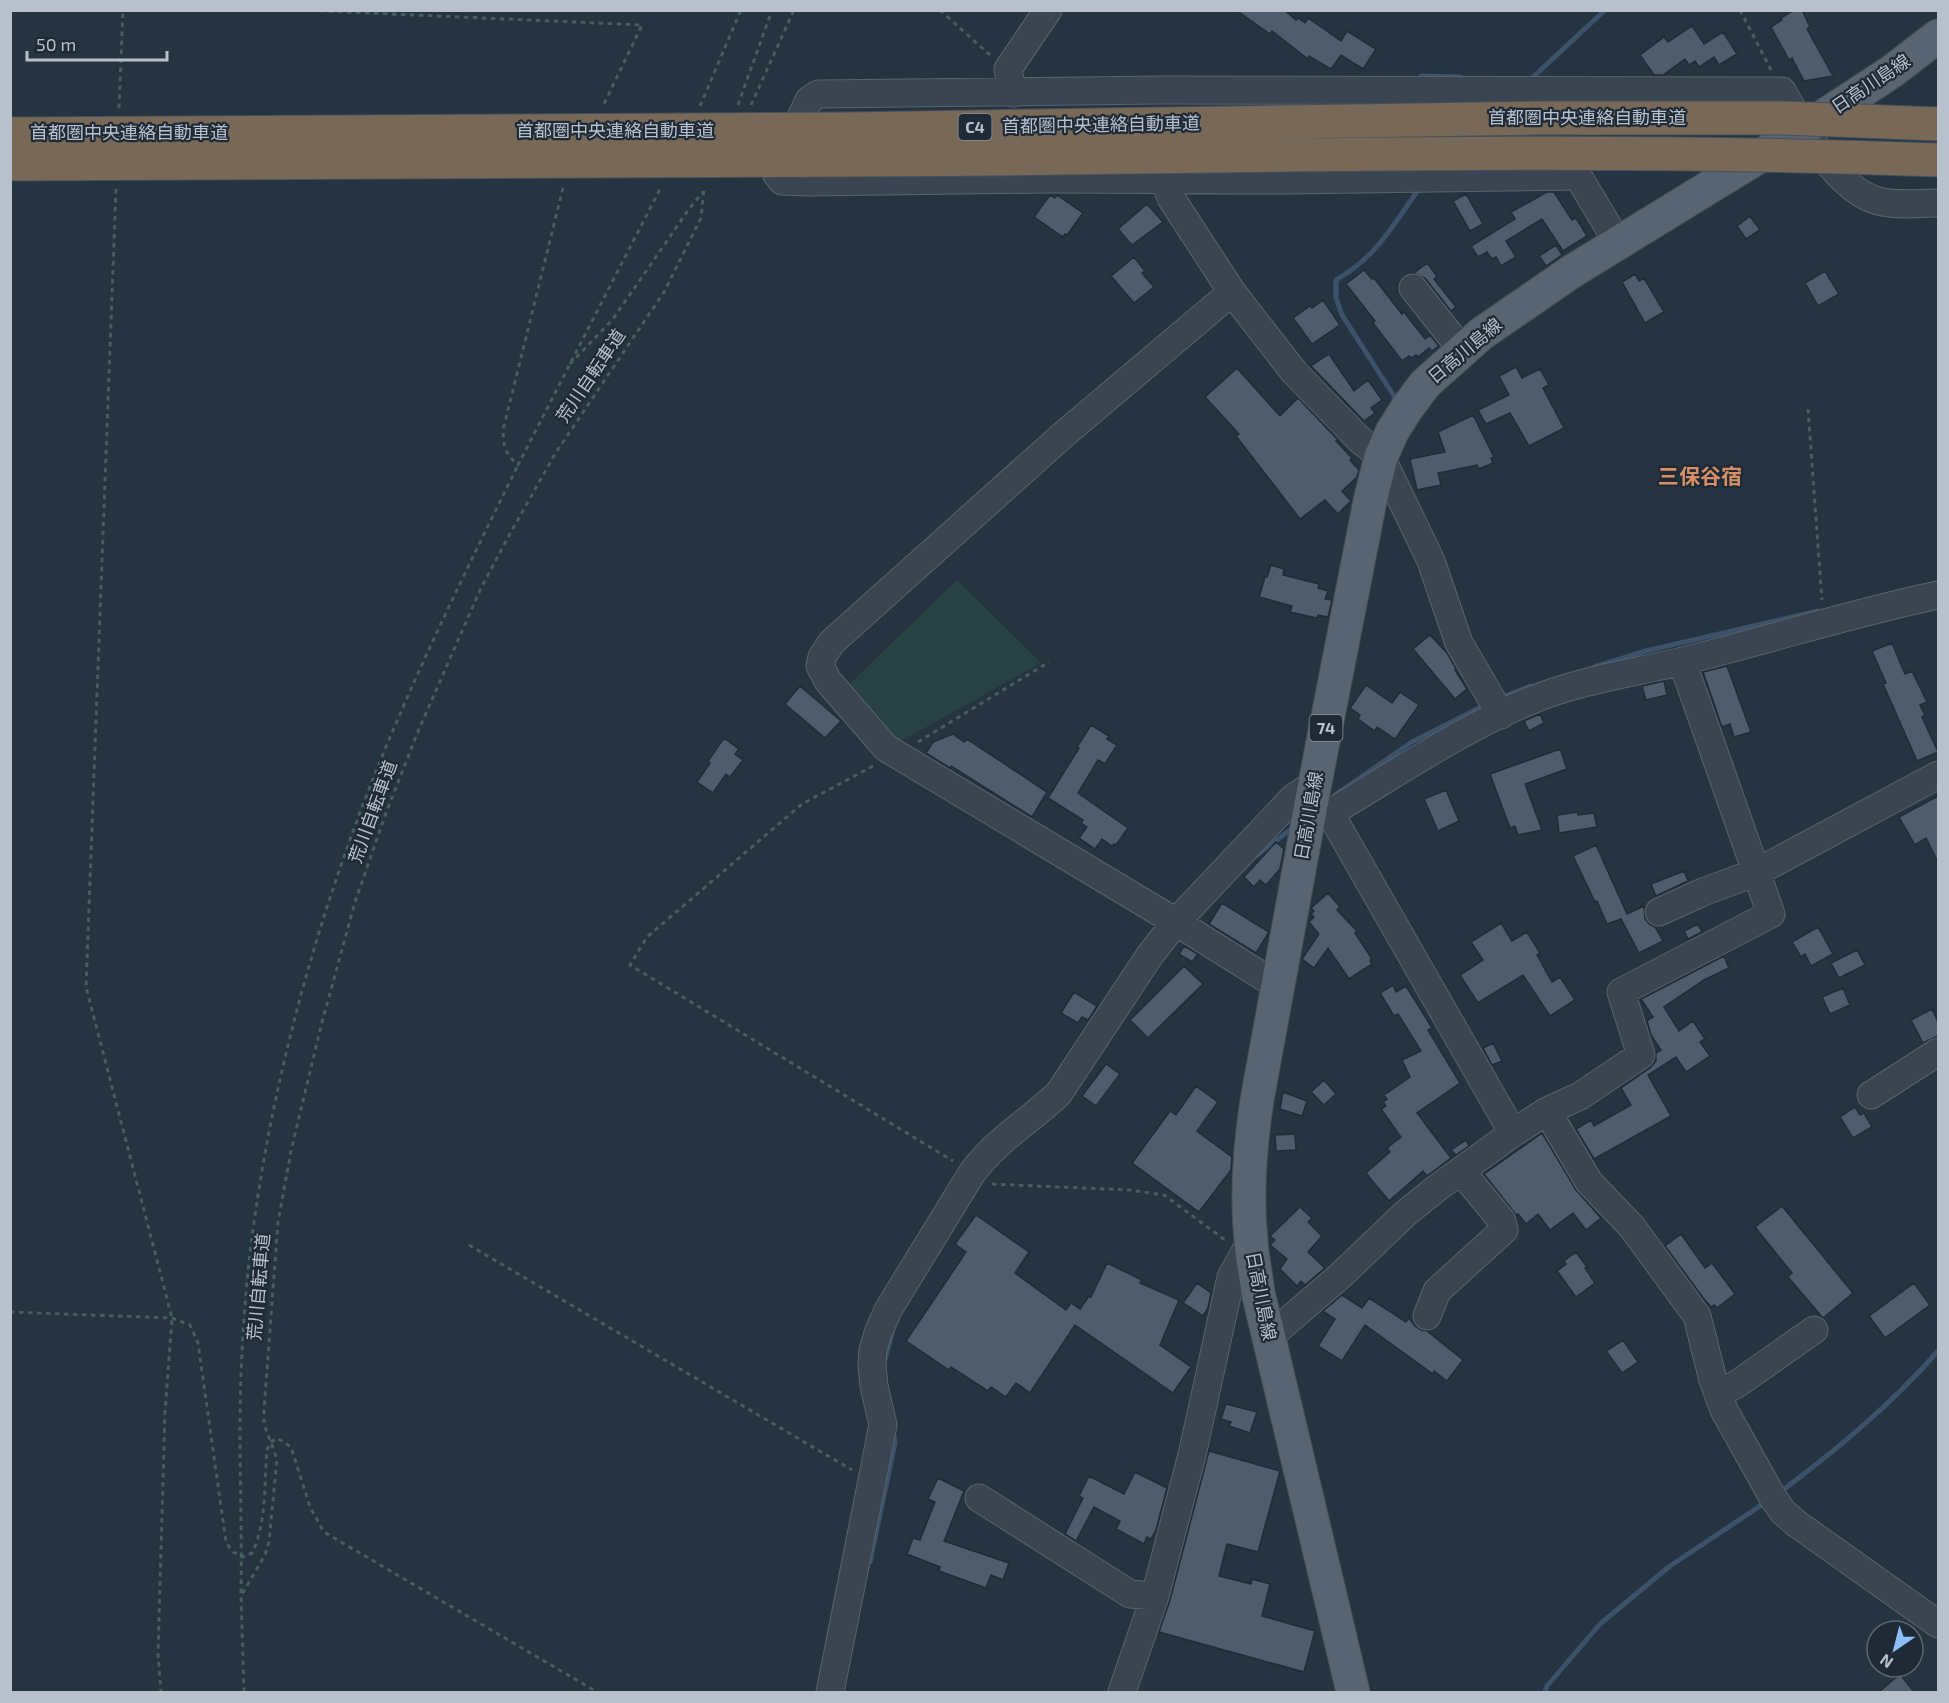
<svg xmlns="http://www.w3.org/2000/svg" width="1949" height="1703" viewBox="0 0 1949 1703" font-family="'Exo 2','Noto Sans JP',sans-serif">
<rect width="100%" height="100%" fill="#263341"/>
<!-- green -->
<path fill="#284142" d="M957 580 1041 663 905 739 898 741 890 737 846 687Z"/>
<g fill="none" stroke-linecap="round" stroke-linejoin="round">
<!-- stream -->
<path stroke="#3b526a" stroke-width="5" d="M1531 79 1605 10
M1421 83V76L1461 77
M1395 403 1394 396 1342 315 1336 298V280C1376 257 1392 227 1418 190V185
M1594 667 1646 651 1818 611
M1500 698 1531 686
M1335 795 1412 742 1487 704
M1257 855 1295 826
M885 1359 892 1333
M1779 1493C1836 1450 1891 1405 1938 1351
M870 1562 895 1443 893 1430
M1545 1692 1547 1686 1600 1624 1670 1566 1766 1502"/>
</g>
<!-- building -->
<path fill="#4f5c6c" stroke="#212c38" stroke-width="1.5" d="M1236 10H1284L1296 20 1298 18 1305 23 1308 18 1341 41 1347 31 1376 49 1363 69 1341 55 1331 69 1309 56 1308 59 1272 31 1270 34Z
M1794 10H1802L1810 27 1807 29 1833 76 1804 81 1792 58 1789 60 1771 27 1782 20 1781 18Z
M1692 26 1704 44 1723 32 1737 54 1719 65 1714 57 1699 67 1695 61 1689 65 1685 59 1663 75H1654L1640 55 1664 37 1668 42Z
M1547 192H1554L1572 220 1576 218 1587 236 1563 251 1542 219 1506 241 1516 257 1501 266 1496 257 1492 259 1487 252 1478 257 1471 246 1515 219 1511 212Z
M1466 194 1483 224 1470 231 1453 201Z
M1050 195 1055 198 1057 195 1083 213 1067 235 1065 234 1063 237 1034 217Z
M1147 204 1163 222 1132 245 1118 229Z
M1750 216 1760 230 1746 239 1737 226Z
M1556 245 1562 255 1546 266 1539 256Z
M1134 257 1145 271 1142 273 1154 287 1134 303 1111 276Z
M1427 263 1437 276 1434 279 1456 307 1451 311 1425 278 1414 273Z
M1364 270 1372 279 1374 278 1402 314 1404 312 1425 339 1430 335 1439 346 1432 351 1429 348 1418 357 1416 355 1411 358 1409 356 1402 361 1373 323 1375 321 1346 284Z
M1825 271 1839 294 1818 306 1805 283Z
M1635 274 1639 281 1644 278 1664 312 1645 323 1622 282Z
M1323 300 1340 325 1312 344 1293 318 1310 306 1312 308Z
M1329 354 1354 391 1368 380 1382 400 1371 408 1375 413 1364 421 1311 366Z
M1516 367 1522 378 1540 369 1549 385 1543 388 1564 428 1529 446 1510 413 1486 424 1478 410 1509 395 1499 376Z
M1237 368 1280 416 1298 398 1338 440 1336 441 1352 458 1350 460 1359 470 1357 477 1342 491 1351 501 1338 514 1325 500 1300 519 1236 436 1239 434 1205 397Z
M1473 415 1494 457 1491 458 1493 463 1479 469 1477 465 1438 473 1441 485 1417 490 1410 459 1445 452 1438 432Z
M1271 565 1284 569 1283 575 1319 584 1318 588 1328 591 1325 599 1332 600 1328 617 1318 615 1317 618 1290 612 1292 606 1259 597 1265 577H1267Z
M1430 635 1447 653 1456 669 1455 670 1467 689 1455 699 1413 649Z
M1892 643 1905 674 1912 671 1927 702 1920 705 1925 715 1922 717 1938 752 1917 761 1883 684 1886 683 1872 651Z
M1727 666 1751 732 1734 737 1730 724 1722 727 1703 672Z
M1664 681 1667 695 1646 700 1642 686Z
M1366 685 1392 703 1400 692 1419 705 1395 739 1377 727 1375 731 1358 719 1360 715 1350 708Z
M800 686 841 721 825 738 785 704Z
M1540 714 1544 723 1529 731 1524 721Z
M1091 725 1109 736 1107 739 1117 745 1105 764 1098 760 1078 793 1128 828 1116 845 1114 844 1112 846 1102 839 1095 849 1079 838 1087 827 1081 823 1083 820 1048 798 1079 748 1077 747Z
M953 734 964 742 967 739 1047 792 1032 817 951 766 950 768 926 753 933 742Z
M724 738 739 749 735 754 743 760 730 777 726 774 713 793 697 782 710 763 708 761Z
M1560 749 1567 769 1525 784 1542 830 1518 835 1515 826 1510 828 1490 774Z
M1446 790 1459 821 1438 831 1424 799Z
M1938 796V862L1926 838 1915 845 1899 817Z
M1578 812V815L1594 813 1597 827 1559 833 1557 815Z
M1276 842 1284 849 1280 869 1266 885 1260 880 1254 887 1244 877Z
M1596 845 1627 914 1644 906 1645 919 1649 924 1655 927 1663 941 1639 953 1621 919 1607 924 1597 901 1595 902 1573 856Z
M1684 871 1688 881 1656 896 1651 884Z
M1328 893 1340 907 1337 910 1357 931 1355 933 1372 959 1370 960 1372 964 1349 979 1328 948 1314 968 1302 959 1319 934 1309 922 1314 917 1311 914 1314 911 1311 908Z
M1222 903 1269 932 1256 953 1209 924Z
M1501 923 1512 941 1527 932 1540 953 1537 955 1552 982 1560 977 1575 1000 1550 1016 1523 975 1478 1003 1460 975 1483 960 1471 942Z
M1698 924 1702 932 1688 939 1684 931Z
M1818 927 1833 954 1811 966 1805 954 1801 957 1792 942Z
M1184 946 1198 954 1192 962 1179 954Z
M1857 950 1865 965 1839 978 1831 963Z
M1724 956 1729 968 1704 980 1664 1007 1679 1031 1693 1021 1705 1039 1700 1042 1710 1056 1686 1072 1676 1057 1648 1075 1671 1116 1594 1159 1576 1129 1591 1120 1594 1126 1631 1105 1621 1088 1650 1068 1656 1061V1053L1661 1050 1651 1035 1647 1021 1653 1017 1641 999Z
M1184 966 1203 984 1148 1038 1130 1020Z
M1393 985 1396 992 1406 986 1432 1028 1428 1030 1460 1083 1417 1113 1451 1158 1427 1176 1423 1171 1389 1201 1366 1173 1390 1152 1387 1148 1401 1137 1381 1109 1386 1106 1383 1102 1387 1099 1384 1095 1410 1077 1402 1060 1421 1051 1398 1014 1394 1016 1380 993Z
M1843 988 1850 1005 1830 1014 1822 997Z
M1074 992 1097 1006 1088 1020 1082 1017 1078 1023 1061 1013Z
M1932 1009 1938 1022V1036L1923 1043 1911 1020Z
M1493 1043 1502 1061 1492 1065 1483 1048Z
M1106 1064 1120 1074 1096 1106 1082 1096Z
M1324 1080 1336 1094 1324 1105 1311 1092Z
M1196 1086 1218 1102 1197 1131 1232 1157 1231 1170 1199 1212 1132 1163 1170 1111 1176 1115Z
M1283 1092 1307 1101 1302 1116 1280 1109Z
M1855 1107 1860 1115 1864 1113 1872 1127 1853 1138 1840 1117Z
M1542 1133 1576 1190 1601 1218 1586 1230 1573 1213 1550 1230 1538 1214 1526 1224 1518 1214 1517 1216 1484 1174Z
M1295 1134 1296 1150 1276 1151 1275 1135Z
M1466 1140 1469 1146 1456 1155 1451 1150Z
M1782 1206 1853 1293 1823 1318 1788 1277 1792 1273 1755 1227Z
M1300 1207 1312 1218 1308 1222 1322 1236 1308 1252 1325 1268 1305 1285 1301 1281 1297 1286 1280 1269 1287 1259 1270 1245 1275 1240 1270 1236Z
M976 1215 1029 1252 1015 1273 1066 1310 1071 1303 1080 1309 1089 1296 1091 1297 1107 1263 1142 1280 1140 1283 1179 1300 1160 1345 1191 1367 1173 1393 1075 1325 1030 1393 1016 1383 1006 1397 991 1387 988 1391 951 1367 949 1370 906 1341 966 1252 955 1244Z
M1681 1234 1705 1268 1712 1263 1735 1294 1717 1308 1714 1305 1711 1307 1704 1299 1665 1246Z
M1576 1252 1587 1267 1585 1268 1595 1283 1576 1297 1557 1271 1566 1264 1564 1261Z
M1197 1283 1211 1293 1208 1308 1203 1316 1183 1303Z
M1914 1283 1930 1305 1885 1338 1869 1316Z
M1342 1295 1362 1308 1369 1298 1406 1322 1409 1318 1415 1326 1421 1330 1427 1331 1463 1360 1447 1381 1434 1371 1433 1374 1365 1325 1342 1361 1318 1346 1335 1319 1323 1311Z
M1623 1340 1638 1362 1622 1373 1606 1351Z
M1226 1404 1257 1412 1250 1433 1229 1426 1231 1422 1221 1419Z
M1209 1451 1280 1471 1258 1552 1227 1544 1219 1576 1251 1584 1252 1579 1270 1584 1262 1616 1315 1631 1304 1672 1159 1632 1170 1600Z
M1135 1472 1167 1488 1156 1530 1151 1539 1147 1537 1144 1544 1116 1529 1120 1521 1094 1507 1076 1541 1065 1534 1083 1498 1079 1496 1089 1476 1124 1494Z
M938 1478 964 1491 944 1541 1009 1563 1003 1580 991 1575 986 1588 939 1571 940 1567 907 1554 913 1538 920 1540 935 1502 928 1499Z
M1900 1674 1914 1692H1879Z"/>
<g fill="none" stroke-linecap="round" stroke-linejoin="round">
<!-- minor casing -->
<g stroke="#58636e" stroke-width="29">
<path id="minor" d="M1013 93 1008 69 1048 10
M1163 162 1164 179 1171 198 1232 292 1294 372 1359 439 1381 457 1431 561 1459 643 1501 715
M1618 243 1578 176 1289 180 1047 179 808 182 782 181 776 173 809 100 818 94 1161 90 1782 91C1802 126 1837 190 1878 201 1897 206 1919 203 1938 203
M1413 288 1462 350
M1232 292 1063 435 832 642 822 657 820 666 828 681 886 748 1176 922 1278 986
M1311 805 1330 813C1396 774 1461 729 1532 700 1580 680 1633 673 1683 661 1768 640 1852 613 1938 595
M1330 813 1513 1133
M1659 912 1703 892 1757 872 1938 775
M1871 1095 1938 1052
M1547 1111 1589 1182 1632 1227 1697 1316 1713 1380 1724 1410 1772 1496 1783 1512 1797 1524 1938 1624
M1427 1316 1437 1291 1504 1230 1502 1221 1461 1171
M1268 1338 1340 1276 1406 1213 1437 1188 1513 1133 1547 1111 1580 1096 1641 1055 1621 992 1771 914 1682 661
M1718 1394 1737 1384 1814 1330
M979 1498 1130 1594 1155 1596
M830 1692 883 1425 874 1386 872 1365 873 1350 878 1333 888 1310 972 1173C997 1139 1029 1122 1059 1093L1150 955 1176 922 1293 798 1315 783
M1122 1692 1155 1596 1192 1455 1231 1277 1251 1241"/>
</g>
<!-- major casing -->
<g stroke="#444e5a" stroke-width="35">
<path id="major" d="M1353 1692 1258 1292C1256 1275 1252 1258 1251 1241 1246 1193 1250 1146 1257 1100L1315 783 1370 501 1381 457 1392 432 1407 408 1425 384 1481 334 1571 272 1804 129 1891 72 1938 36"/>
</g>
<!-- path -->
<path stroke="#465e5f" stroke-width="3" stroke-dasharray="4.5 4.5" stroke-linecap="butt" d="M302 10 642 25 603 106
M940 10 990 55
M1740 10 1771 70
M738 105 772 10
M751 105 794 10
M700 106 741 10
M119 108 123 10
M563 188 504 426C502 443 504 453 518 465L661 187
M116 189 86 987 172 1318 165 1412 158 1654 161 1692
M570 364 613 319 689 209 703 192
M1808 409 1822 600
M918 742 1049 662
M873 766 802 804 647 937 630 965 953 1161
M992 1184 1129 1190 1164 1195 1225 1240
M469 1245 852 1470
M10 1312 172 1318 190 1325 198 1343 226 1542 233 1552 242 1557 252 1553C267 1523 264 1483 267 1450L271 1442 277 1438 291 1447 310 1507 324 1532 597 1692
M241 1593C242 1540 240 1487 240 1433 240 1376 243 1319 249 1262 265 1120 302 972 351 837 397 709 458 587 518 465
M244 1692 241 1596 265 1555 269 1542 277 1459 264 1424V1410L278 1222 291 1151 321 1026 355 902 386 813 419 729 481 588 512 530 555 454 664 292 701 218 704 188"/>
<!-- minor -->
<use href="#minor" stroke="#3a4551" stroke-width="27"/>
<!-- major -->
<use href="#major" stroke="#586471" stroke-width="33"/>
<!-- highway-bridge casing -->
<g stroke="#45505b" stroke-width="35" stroke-linecap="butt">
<path id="highway-bridge" d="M10 134 850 129 1539 118H1783L1938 124
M10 164C337 163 663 163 989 159 1306 155 1622 148 1938 160"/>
</g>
<!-- highway-bridge -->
<use href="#highway-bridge" stroke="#776857" stroke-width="33"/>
</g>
<g text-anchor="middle" stroke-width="4.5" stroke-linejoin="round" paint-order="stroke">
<!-- shield labels -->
<g fill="#1f2a36" stroke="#89939e" stroke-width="1.5">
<rect x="958.5" y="114" width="33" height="26" rx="4.5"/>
<rect x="1309.5" y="715" width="33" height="26" rx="4.5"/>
</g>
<g font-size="16" font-weight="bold" fill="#b7c0cb">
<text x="975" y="133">C4</text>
<text x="1326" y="734">74</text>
</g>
<!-- street labels -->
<g font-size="18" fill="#b7c0cb" stroke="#1f2a36">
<text transform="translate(1871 84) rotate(-34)" y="6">日高川島線</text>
<text x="1587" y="124">首都圏中央連絡自動車道</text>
<text transform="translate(1101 125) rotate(-1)" y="6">首都圏中央連絡自動車道</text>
<text x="615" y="137">首都圏中央連絡自動車道</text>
<text x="129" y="139">首都圏中央連絡自動車道</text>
<text transform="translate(1465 351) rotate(-40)" y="6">日高川島線</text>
<text transform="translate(591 376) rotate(-56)" y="6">荒川自転車道</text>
<text transform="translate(373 812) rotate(-70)" y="6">荒川自転車道</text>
<text transform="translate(1309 816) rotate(-80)" y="6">日高川島線</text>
<text transform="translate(259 1287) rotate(-85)" y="6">荒川自転車道</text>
<text transform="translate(1261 1296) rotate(79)" y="6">日高川島線</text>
</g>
<!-- quarter labels -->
<g font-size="21" font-weight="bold" fill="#d79066" stroke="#1f2a36">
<text x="1700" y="484">三保谷宿</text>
</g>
</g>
<!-- border -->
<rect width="1949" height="1703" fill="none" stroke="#b7c0cb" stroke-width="24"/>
<!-- north arrow -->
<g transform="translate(1895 1649) rotate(215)"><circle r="28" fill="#1f2a36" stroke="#5c6672" stroke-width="1.5"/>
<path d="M0-4.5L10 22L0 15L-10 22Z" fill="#8ebef9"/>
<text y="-9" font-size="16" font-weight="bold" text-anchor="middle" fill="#b7c0cb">N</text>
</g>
<!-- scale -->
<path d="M27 51v9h140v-9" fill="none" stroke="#b7c0cb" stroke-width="3"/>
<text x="36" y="51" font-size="18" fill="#b7c0cb" stroke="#1f2a36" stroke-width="4.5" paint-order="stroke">50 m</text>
</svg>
